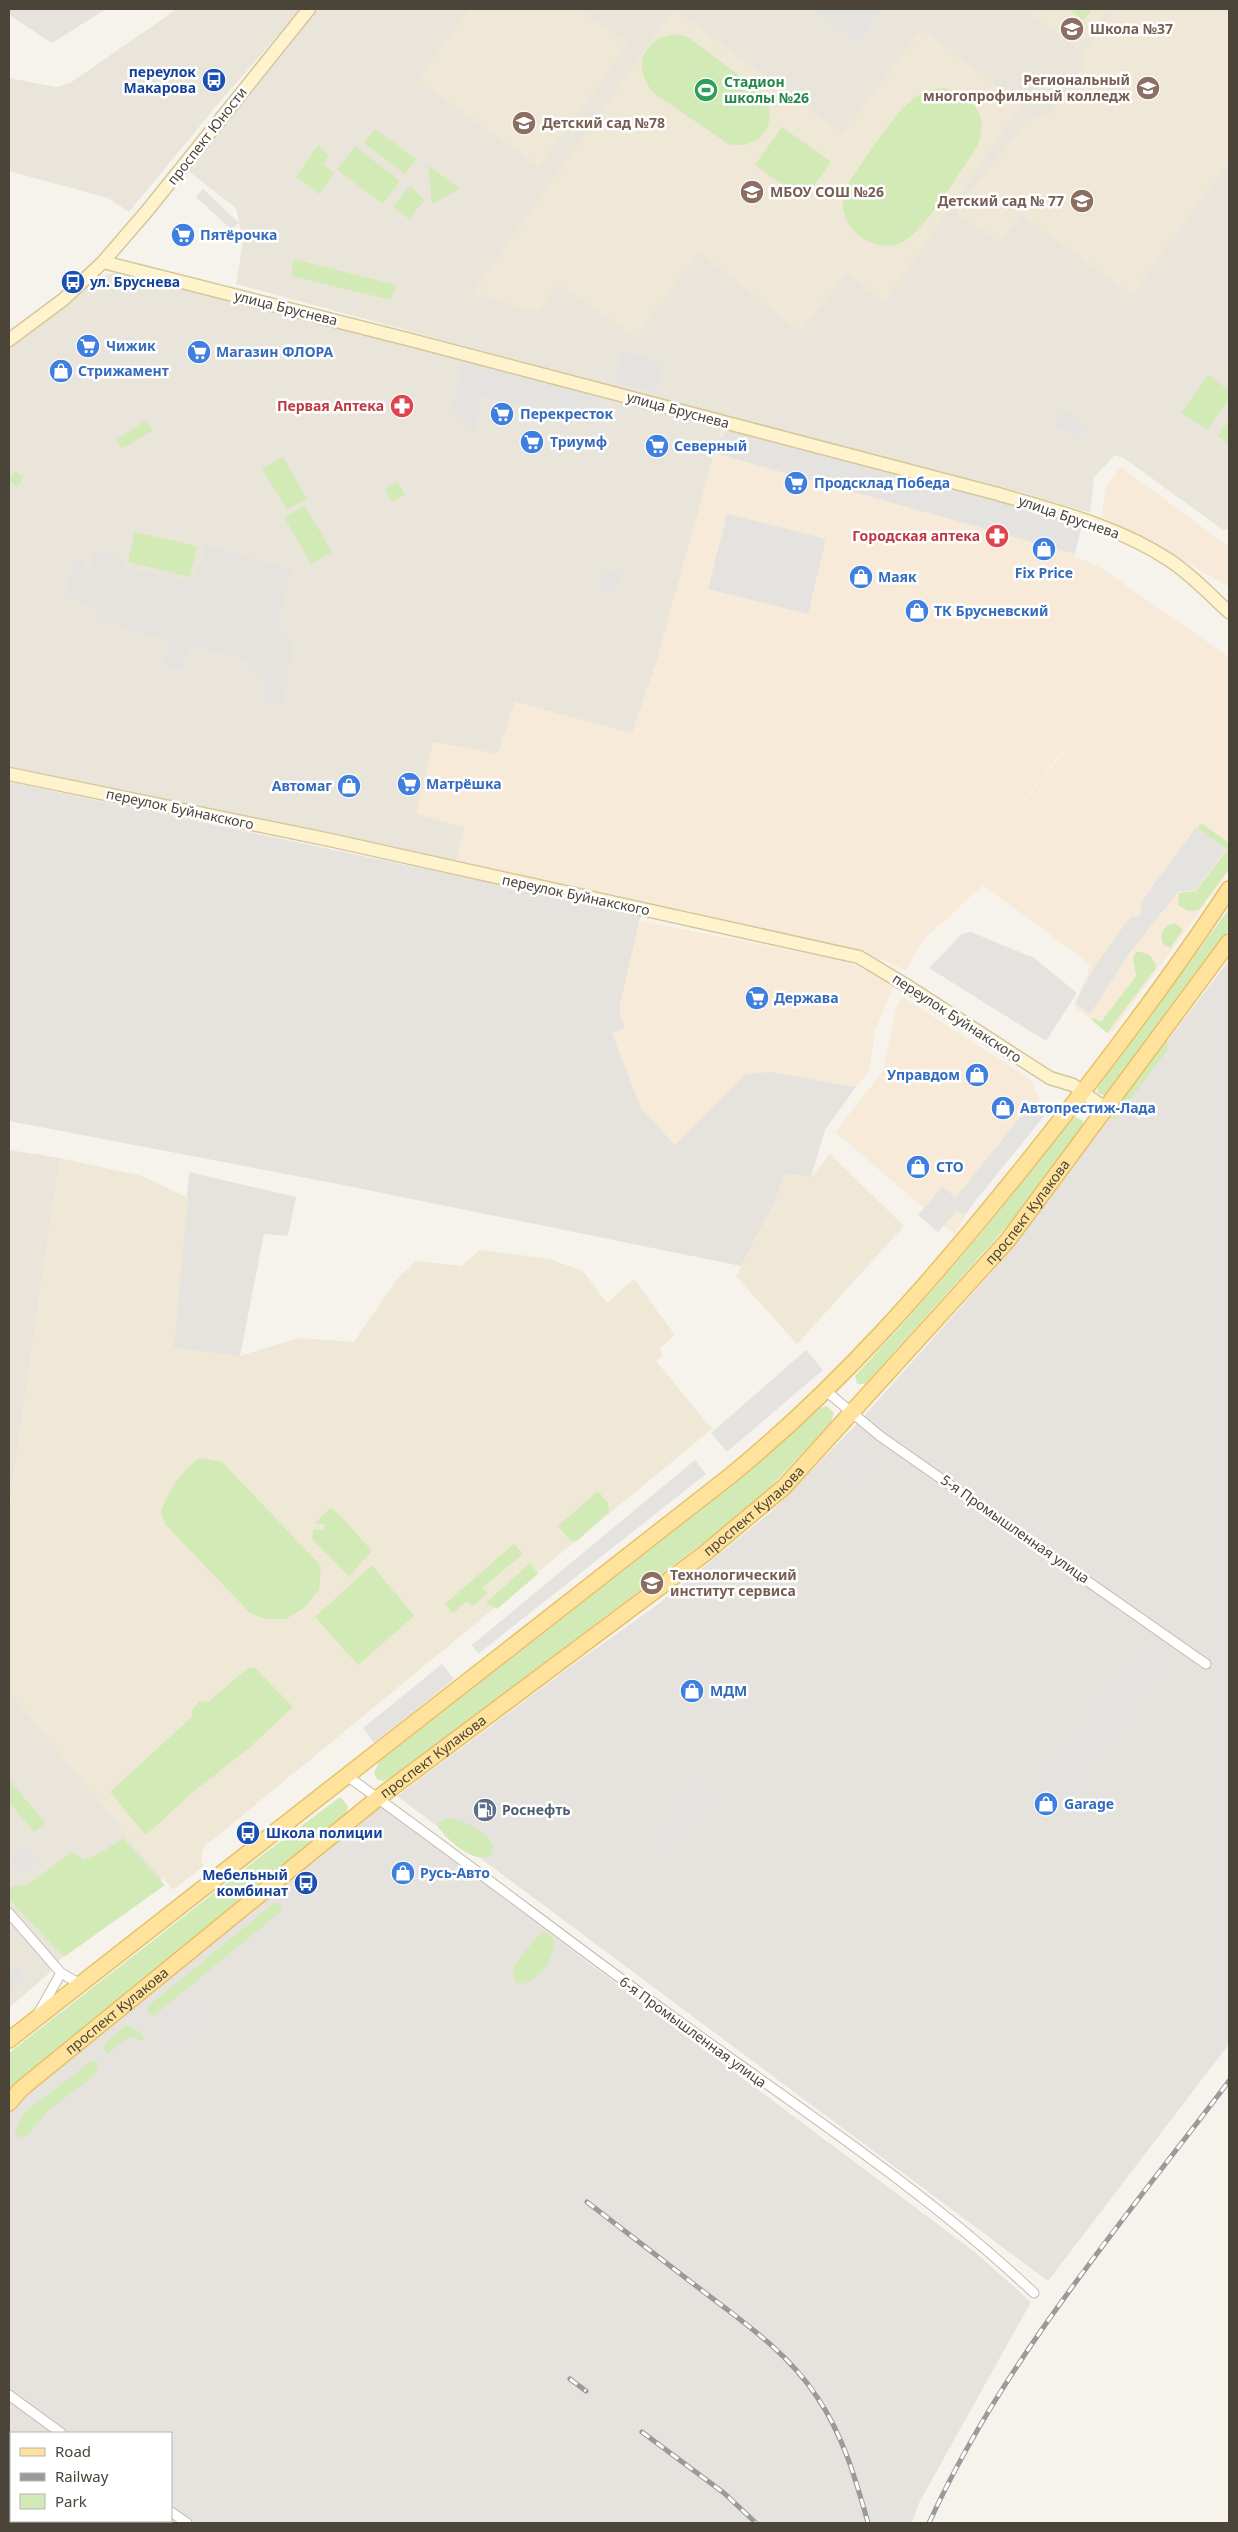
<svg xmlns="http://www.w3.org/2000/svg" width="1238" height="2532" viewBox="0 0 1238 2532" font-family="'Noto Sans',sans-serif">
<rect width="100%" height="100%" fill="#f6f3ec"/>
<!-- residential -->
<path fill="#eae5da" d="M177 9H301L217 105 129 212 108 198 9 171V78L56 87 70 83Z
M318 9H1229V529L1223 530 1124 458 1115 455 1094 477 1090 513 1025 493 624 389 236 284 243 242 236 208 187 170Z
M113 273H127L722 426 656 664 632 734 515 702 498 754 465 827 456 863 368 842 9 767V347L70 302 86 286 98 277Z
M9 1150 60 1158 9 1508Z
M9 1690 163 1878 64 1955 47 1975 9 2008Z"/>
<!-- commercial -->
<path fill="#f7ead8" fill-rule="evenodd" d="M722 426 1082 524 1074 556 1098 566 1229 657V871L1110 1035 1074 1006 1091 965 983 885 922 941 906 970 855 949 456 863 465 827 416 814 433 742 498 754 515 702 632 734 656 664ZM1071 742 1023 803H1022L1063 750Z
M1121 467 1229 547V587L1166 550 1102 518 1105 488Z
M640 921 844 961 866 969 894 985 875 1031 869 1071 856 1087 771 1072 675 1145 641 1108 612 1033 625 1028 619 1010Z
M903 997 1030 1079 1040 1100 954 1234 835 1132 883 1071 896 1008Z"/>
<!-- industrial -->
<path fill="#e6e2dd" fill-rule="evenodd" d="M9 9H106L52 43 9 15Z
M206 545 291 569 278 624 292 643 293 651 282 707 260 700 267 676 249 671 251 661 190 646 182 670 164 666 169 640 94 620 97 609 65 597 74 558 86 559 85 568 89 569 94 549 121 554 123 567 194 582Z
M9 782 641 914 619 1010 625 1028 612 1033 641 1108 675 1145 746 1074 771 1072 856 1087 825 1130 811 1177 784 1174 776 1200 741 1266 338 1184 9 1121Z
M1229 960V2044L1048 2281 397 1796 577 1662 657 1605 771 1512 857 1424 998 1265Z
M189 1172 296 1197 288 1236 264 1234 240 1356 173 1348Z
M379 1803 574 1952 976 2253 1031 2302 919 2503 912 2523H9V2112L24 2093ZM11 2433H171V2521H11Z"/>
<!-- education -->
<path fill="#efe8d6" d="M469 9H579L628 44 539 167 418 80Z
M674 9 842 133 922 29 1022 105 884 302 847 273 800 332 699 252 635 337 559 284 537 312 472 293Z
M1024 9H1108L1078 49Z
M1115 9H1189L1192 11 1194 9H1220L1229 16V161L1132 295 1022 215 1002 239 998 240 958 214 956 209 1026 122 1050 112 1085 63 1080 57Z
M830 1154 904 1226 797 1344 736 1276 776 1200 784 1174 811 1177Z
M60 1158 142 1176 188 1198 174 1348 240 1356 299 1338 354 1342 396 1280 416 1261 461 1266 480 1250 550 1259 583 1271 607 1303 634 1279 675 1335 659 1349 663 1355 656 1361 712 1429 204 1847 201 1860 204 1866 173 1890 9 1690V1508Z"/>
<!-- green -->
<path fill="#d2eab5" d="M1068 9H1092L1084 20Z
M677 34 688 37 696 43 765 95C779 125 761 150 728 144L654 93C631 68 642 38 677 34Z
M945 88C976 97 989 117 977 147 959 173 933 217 910 237 886 258 847 238 843 208 842 197 846 188 851 179 867 157 897 107 919 95 927 90 935 89 945 88Z
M782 127 831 162 804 200 755 165Z
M375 129 416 159 405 174 364 143Z
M318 145 329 155 323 164 334 173 319 194 296 177Z
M355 146 400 181 383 204 337 170Z
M428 165 460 189 432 204Z
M410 186 425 200 409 219 393 207Z
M294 259 396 285 391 300 291 276Z
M1208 375 1229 390V399L1207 430 1181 413Z
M146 420 153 430 122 449 116 440Z
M1229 420V444L1218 436Z
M283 457 307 498 287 510 262 469Z
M15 471 24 477 17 487 9 480Z
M398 482 405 495 392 502 385 489Z
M305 506 332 552 311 564 284 517Z
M135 532 197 546 190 577 128 562Z
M1201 823 1229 843V869L1199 910 1188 911 1178 905 1179 893 1196 891 1227 850 1198 828Z
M1229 909V930L1108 1093 1105 1096 1098 1093V1087Z
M1175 923 1183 930 1170 948 1163 944C1159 933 1164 926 1175 923Z
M1137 951 1150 955 1156 964 1155 969 1107 1033 1092 1020 1093 1018 1101 1022 1136 976 1133 957Z
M1166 1035 1168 1049 1116 1119H1104Z
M1076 1117 1083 1121 1082 1129 1019 1213 865 1384H857L855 1376C932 1294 1003 1209 1071 1120Z
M827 1406 834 1413 831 1423 771 1486 728 1524 391 1778 382 1781 377 1779 374 1773 379 1762 705 1507 820 1408Z
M199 1458 222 1462 321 1566 319 1590 304 1608 286 1619H265L250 1613 165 1524 161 1511C170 1488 180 1473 199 1458Z
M598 1491 608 1503 609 1512 577 1541 570 1540 558 1526Z
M330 1508 339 1514 372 1551 349 1576 312 1539 313 1529 324 1530 325 1524 315 1523Z
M514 1544 523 1554 482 1588 488 1593 473 1606 467 1601 453 1613 445 1604Z
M530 1563 538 1574 497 1609 486 1603Z
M372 1565 414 1616 358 1665 315 1617Z
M248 1668H255L293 1707 248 1749 194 1791 146 1835 110 1792 192 1717V1710L199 1701 208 1702Z
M9 1779 45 1823 34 1832 9 1802Z
M340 1797 348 1806 346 1814 18 2080 9 2091V2053L265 1853Z
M446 1818C463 1818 484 1831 494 1845L492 1854C478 1868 446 1839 438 1827L439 1823Z
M123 1838 165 1885 64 1957 9 1899V1888L12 1886 27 1885 72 1852 84 1860 104 1851Z
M274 1903H278L282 1908 280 1912 155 2015 149 2014 147 2007Z
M543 1932C573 1937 536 1990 517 1983L514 1979 513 1967 539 1934Z
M124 2026H131L143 2035 144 2039 140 2041 130 2036 107 2054 104 2049 106 2043Z
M93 2060 98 2063 97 2073 48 2111 27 2135 20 2138 15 2131 25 2112Z"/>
<!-- parking -->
<path fill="#e5e3e0" d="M820 9H882L857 42 817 12Z
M203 189 239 223 231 229 196 197Z
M622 352 663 362 656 392 615 382Z
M463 359 601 396 594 425 482 396 474 432 451 410Z
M1064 409 1088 427 1078 441 1053 423Z
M726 428 998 499 1082 524 1075 554 714 453 718 437 723 438Z
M727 514 826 539 808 614 708 589Z
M603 569 621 573 616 594 598 590Z
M1196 827 1226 849 1196 890 1178 892 1130 952 1092 1011 1088 1013 1075 1003 1098 961 1131 916 1137 917 1140 915 1143 900Z
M971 932 1034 958 1077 993 1046 1041 929 968 962 934Z
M1030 1105 1045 1115 964 1215 957 1211 938 1232 918 1215 942 1187 956 1197Z
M806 1350 823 1370 727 1452 711 1433Z
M857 1446 875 1460 853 1485 836 1470Z
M695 1460 706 1474 478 1654 472 1645Z
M1147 1641 1171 1659 1063 1806 1038 1788Z
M442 1664 454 1679 374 1743 363 1728Z
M695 1784 716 1800 700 1821 694 1817 670 1849 655 1837Z
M25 1846 40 1863 22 1876 9 1858Z
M16 1967 26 1978 9 1993V1973Z
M191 2001 207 2017 184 2039 179 2034 172 2040 162 2030Z"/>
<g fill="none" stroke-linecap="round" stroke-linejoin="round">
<!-- street casing -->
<g stroke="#c2bbae" stroke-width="11">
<path id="street" d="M826 1391 880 1436 1206 1664
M347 1776C463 1859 576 1947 691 2030 808 2114 930 2195 1034 2293
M9 1913 61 1973 80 1984
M39 2012 61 1973
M9 2395 61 2433
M171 2512 187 2523"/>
</g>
<!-- secondary casing -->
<g stroke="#d6c79b" stroke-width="15">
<path id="secondary" d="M103 262 411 340 998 494C1056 511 1118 526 1169 560 1191 574 1210 595 1229 612
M9 340 64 299 103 262 147 211 309 9
M9 774 330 840 859 957 909 987 1050 1078 1073 1085 1106 1109"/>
</g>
<!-- primary casing -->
<g stroke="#e6c16a" stroke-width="18">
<g id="primary">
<path d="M9 2040 730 1476C838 1388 929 1284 1016 1176 1091 1083 1164 988 1229 889"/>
<path id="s1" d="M9 2103 21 2089 378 1798 704 1554 784 1487 1008 1240 1229 942"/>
</g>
</g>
<!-- street -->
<use href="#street" stroke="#fff" stroke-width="9"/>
<!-- secondary -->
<use href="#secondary" stroke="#fff3cd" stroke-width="12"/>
<!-- primary -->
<use href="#primary" stroke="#ffe39c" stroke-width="15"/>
<!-- rail casing -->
<g stroke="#9a9a9a" stroke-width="5">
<path id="rail" d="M587 2202C626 2232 665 2262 704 2292 745 2323 789 2354 817 2397 843 2435 856 2480 868 2523
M570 2379 586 2391
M642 2432 724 2493 756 2523
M929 2523C1003 2361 1122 2223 1229 2081"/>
</g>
<!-- rail -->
<use href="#rail" stroke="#fff" stroke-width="3" stroke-dasharray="9" stroke-linecap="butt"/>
</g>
<!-- icons -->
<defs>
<g id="school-disc" transform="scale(1.25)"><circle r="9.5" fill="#8d6e63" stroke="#fff"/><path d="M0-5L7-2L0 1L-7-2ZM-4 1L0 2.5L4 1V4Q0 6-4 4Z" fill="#fff"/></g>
<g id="bus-disc" transform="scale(1.25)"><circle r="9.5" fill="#1a4fb4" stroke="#fff"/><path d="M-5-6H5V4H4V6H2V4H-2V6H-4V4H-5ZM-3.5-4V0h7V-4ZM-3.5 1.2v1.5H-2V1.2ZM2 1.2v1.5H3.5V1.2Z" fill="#fff"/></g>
<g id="university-disc" transform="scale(1.25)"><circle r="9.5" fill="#8d6e63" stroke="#fff"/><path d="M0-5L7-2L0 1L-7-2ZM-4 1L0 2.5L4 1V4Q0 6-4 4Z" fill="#fff"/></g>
<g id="stadium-disc" transform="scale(1.25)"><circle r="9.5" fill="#2e9e5b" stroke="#fff"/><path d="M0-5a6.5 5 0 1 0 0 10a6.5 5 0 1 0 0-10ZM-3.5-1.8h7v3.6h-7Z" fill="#fff"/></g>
<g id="supermarket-disc" transform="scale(1.25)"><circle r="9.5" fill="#3f7fe0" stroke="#fff"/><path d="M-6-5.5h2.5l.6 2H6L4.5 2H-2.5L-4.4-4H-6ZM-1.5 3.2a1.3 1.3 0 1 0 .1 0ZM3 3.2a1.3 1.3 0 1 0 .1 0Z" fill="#fff"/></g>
<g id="shop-disc" transform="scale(1.25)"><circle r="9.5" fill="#3f7fe0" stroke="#fff"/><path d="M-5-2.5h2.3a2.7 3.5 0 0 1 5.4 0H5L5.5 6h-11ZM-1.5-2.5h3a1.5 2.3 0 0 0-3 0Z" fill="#fff"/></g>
<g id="pharmacy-disc" transform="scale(1.25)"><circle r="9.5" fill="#e0444e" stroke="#fff"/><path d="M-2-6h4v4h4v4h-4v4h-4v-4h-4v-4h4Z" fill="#fff"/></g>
<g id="fuel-disc" transform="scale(1.25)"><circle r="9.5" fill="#5c6f8a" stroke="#fff"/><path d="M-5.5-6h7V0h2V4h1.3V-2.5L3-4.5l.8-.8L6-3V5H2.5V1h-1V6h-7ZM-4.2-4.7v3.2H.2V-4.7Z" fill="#fff"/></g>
</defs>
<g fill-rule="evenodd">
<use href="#school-disc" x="1072" y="29"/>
<use href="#bus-disc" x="214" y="80"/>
<use href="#university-disc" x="1148" y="88"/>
<use href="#stadium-disc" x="706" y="90"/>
<use href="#school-disc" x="524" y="123"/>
<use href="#school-disc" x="752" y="192"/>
<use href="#school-disc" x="1082" y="201"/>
<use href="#supermarket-disc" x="183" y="235"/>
<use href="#bus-disc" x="73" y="282"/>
<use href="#supermarket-disc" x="88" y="346"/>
<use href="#supermarket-disc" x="199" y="352"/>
<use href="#shop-disc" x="61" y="371"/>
<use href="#pharmacy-disc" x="402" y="406"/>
<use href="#supermarket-disc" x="502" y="414"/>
<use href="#supermarket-disc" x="532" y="442"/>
<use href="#supermarket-disc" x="657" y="446"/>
<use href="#supermarket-disc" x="796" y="483"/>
<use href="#pharmacy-disc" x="997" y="536"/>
<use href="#shop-disc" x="1044" y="549"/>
<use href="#shop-disc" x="861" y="577"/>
<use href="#shop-disc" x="917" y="611"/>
<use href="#supermarket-disc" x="409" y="784"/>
<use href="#shop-disc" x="349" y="786"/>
<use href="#supermarket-disc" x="757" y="998"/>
<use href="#shop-disc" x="977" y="1075"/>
<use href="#shop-disc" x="1003" y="1108"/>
<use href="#shop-disc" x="918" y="1167"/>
<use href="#university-disc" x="652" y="1583"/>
<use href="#shop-disc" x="692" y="1691"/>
<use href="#shop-disc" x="1046" y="1804"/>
<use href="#fuel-disc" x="485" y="1810"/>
<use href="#bus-disc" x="248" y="1833"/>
<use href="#shop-disc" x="403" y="1873"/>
<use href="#bus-disc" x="306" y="1883"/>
</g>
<g text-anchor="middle" stroke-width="5" stroke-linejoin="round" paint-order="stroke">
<!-- education labels -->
<g font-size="14" font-weight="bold" fill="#785e54" stroke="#fff" text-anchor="start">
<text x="1090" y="34">Школа №37</text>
<text x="1130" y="85" text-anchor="end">Региональный<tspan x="1130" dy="16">многопрофильный колледж</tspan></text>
<text x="542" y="128">Детский сад №78</text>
<text x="770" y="197">МБОУ СОШ №26</text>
<text x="1064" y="206" text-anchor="end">Детский сад № 77</text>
<text x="670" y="1580">Технологический<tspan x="670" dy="16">институт сервиса</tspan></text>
</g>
<!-- transit labels -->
<g font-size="14" font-weight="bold" fill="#164399" stroke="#fff" text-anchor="end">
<text x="196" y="77">переулок<tspan x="196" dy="16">Макарова</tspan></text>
<text x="90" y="287" text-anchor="start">ул. Бруснева</text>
<text x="266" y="1838" text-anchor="start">Школа полиции</text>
<text x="288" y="1880">Мебельный<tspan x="288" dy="16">комбинат</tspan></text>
</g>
<!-- leisure labels -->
<g font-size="14" font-weight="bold" fill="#27864d" stroke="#fff" text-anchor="start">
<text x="724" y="87">Стадион<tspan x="724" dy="16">школы №26</tspan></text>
</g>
<!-- street labels -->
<g font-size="14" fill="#4b4439" stroke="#fff">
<text transform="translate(207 136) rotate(-52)" y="5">проспект Юности</text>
<text transform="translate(286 308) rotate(14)" y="5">улица Бруснева</text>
<text transform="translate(678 410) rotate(15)" y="5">улица Бруснева</text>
<text transform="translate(1069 517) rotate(19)" y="5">улица Бруснева</text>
<text transform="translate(180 809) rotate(12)" y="5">переулок Буйнакского</text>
<text transform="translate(576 895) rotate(12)" y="5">переулок Буйнакского</text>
<text transform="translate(957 1018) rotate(33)" y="5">переулок Буйнакского</text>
<text dy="5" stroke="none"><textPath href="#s1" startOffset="1358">проспект Кулакова</textPath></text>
<text dy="5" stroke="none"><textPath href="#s1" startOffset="952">проспект Кулакова</textPath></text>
<text transform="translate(1015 1529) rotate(35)" y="5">5-я Промышленная улица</text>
<text dy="5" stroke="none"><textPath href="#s1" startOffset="548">проспект Кулакова</textPath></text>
<text dy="5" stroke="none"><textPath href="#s1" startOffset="142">проспект Кулакова</textPath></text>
<text transform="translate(693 2032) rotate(36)" y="5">6-я Промышленная улица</text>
</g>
<!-- shop labels -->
<g font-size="14" font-weight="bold" fill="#366cbe" stroke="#fff" text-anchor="start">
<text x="200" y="240">Пятёрочка</text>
<text x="106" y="351">Чижик</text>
<text x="216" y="357">Магазин ФЛОРА</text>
<text x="78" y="376">Стрижамент</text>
<text x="520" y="419">Перекресток</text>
<text x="550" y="447">Триумф</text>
<text x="674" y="451">Северный</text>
<text x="814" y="488">Продсклад Победа</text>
<text x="1044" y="578" text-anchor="middle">Fix Price</text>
<text x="878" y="582">Маяк</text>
<text x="934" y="616">ТК Брусневский</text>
<text x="426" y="789">Матрёшка</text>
<text x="332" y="791" text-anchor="end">Автомаг</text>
<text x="774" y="1003">Держава</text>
<text x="960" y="1080" text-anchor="end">Управдом</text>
<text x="1020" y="1113">Автопрестиж-Лада</text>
<text x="936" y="1172">СТО</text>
<text x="710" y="1696">МДМ</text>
<text x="1064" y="1809">Garage</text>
<text x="420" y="1878">Русь-Авто</text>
</g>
<!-- health labels -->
<g font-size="14" font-weight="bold" fill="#be3a42" stroke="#fff" text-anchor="end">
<text x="384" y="411">Первая Аптека</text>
<text x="980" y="541">Городская аптека</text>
</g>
<!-- service labels -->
<g font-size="14" font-weight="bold" fill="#4e5e75" stroke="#fff" text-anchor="start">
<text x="502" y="1815">Роснефть</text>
</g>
</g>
<!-- border -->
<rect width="1238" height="2532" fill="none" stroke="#4b4439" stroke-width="20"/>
<!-- legend -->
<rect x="10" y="2432" width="162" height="90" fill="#ffffff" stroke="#b7b4b0"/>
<rect x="20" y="2448" width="25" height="8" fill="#ffe39c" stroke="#b7b4b0"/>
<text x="55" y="2457" font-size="15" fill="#4b4439">Road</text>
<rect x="20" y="2473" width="25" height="8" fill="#9a9a9a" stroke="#b7b4b0"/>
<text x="55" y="2482" font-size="15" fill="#4b4439">Railway</text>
<rect x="20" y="2494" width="25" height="15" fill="#d2eab5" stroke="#b7b4b0"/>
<text x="55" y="2507" font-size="15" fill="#4b4439">Park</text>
</svg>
